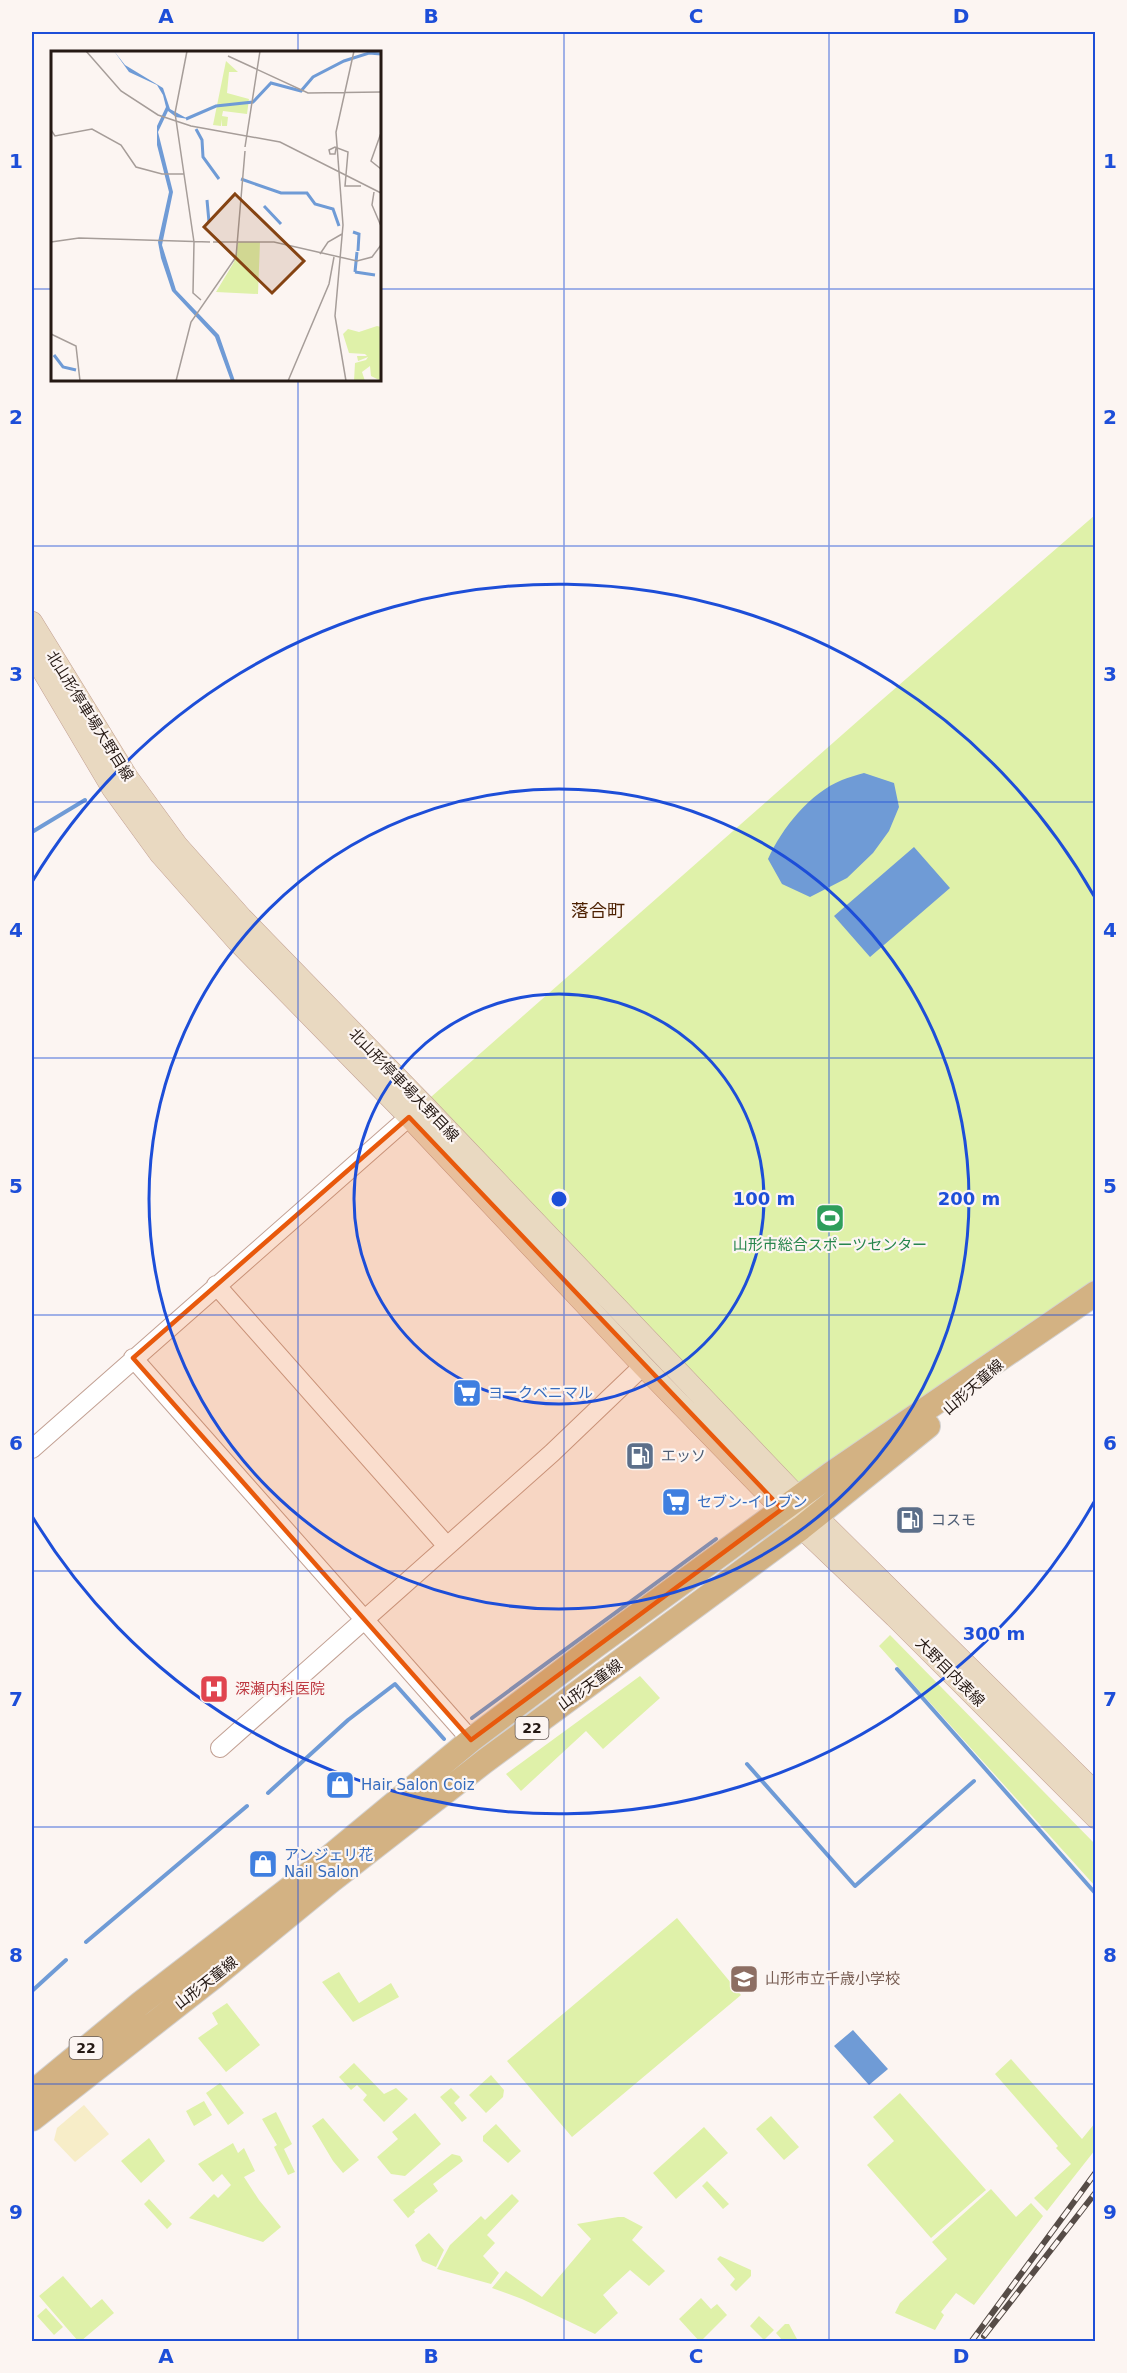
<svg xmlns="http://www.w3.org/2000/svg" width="1127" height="2373" viewBox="0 0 1127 2373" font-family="'DejaVu Sans','Noto Sans JP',sans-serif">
<rect width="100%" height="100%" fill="#fcf5f2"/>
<!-- green -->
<path fill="#dff1a9" d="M1095 515V1293L799 1498 423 1104 876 705Z
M890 1635 1095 1844V1886L879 1646Z
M640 1676 660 1698 603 1749 586 1731 521 1791 506 1774Z
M677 1918 741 1995 572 2137 507 2061Z
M339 1972 359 2003 391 1983 399 1997 353 2022 322 1982Z
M227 2003 260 2045 226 2072 198 2038 218 2024 212 2013Z
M1011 2059 1082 2139 1095 2123V2150L1047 2211 1034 2198 1071 2164 1056 2148 1058 2146 995 2074Z
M354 2063 384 2094 396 2088 408 2099 384 2122 363 2100 367 2095 357 2085 351 2090 339 2077Z
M491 2075 504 2090 503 2097 486 2113 469 2095Z
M220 2083 244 2113 228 2125 206 2093Z
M451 2088 460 2097 454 2103 467 2118 462 2122 440 2097Z
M900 2093 986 2190 931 2238 867 2165 894 2141 873 2117Z
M204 2101 212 2115 194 2126 186 2111Z
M276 2112 292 2144 284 2149 295 2172 288 2175 274 2147 277 2145 262 2119Z
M415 2113 441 2144 405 2176 391 2174 377 2157 398 2139 392 2132Z
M771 2116 799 2147 784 2160 756 2129Z
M323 2118 359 2160 343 2173 333 2161 312 2126Z
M496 2124 521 2151 508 2163 483 2141V2136Z
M704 2127 728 2153 676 2199 653 2173Z
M149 2138 165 2161 141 2183 121 2161Z
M233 2143 238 2153 244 2148 255 2171 244 2177 259 2200 281 2227 263 2242 189 2218 214 2194 218 2198 231 2185 222 2174 213 2182 198 2164Z
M452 2154 460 2156 463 2161 433 2184 438 2191 414 2210 415 2212 408 2218 393 2200Z
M707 2181 729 2204 723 2209 702 2186Z
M991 2189 1016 2217 1031 2203 1043 2216 974 2305 956 2293 941 2312 944 2315 935 2330 895 2313 900 2303 947 2259 932 2242Z
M512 2194 519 2201 487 2235 495 2243 483 2256 499 2273 491 2284 437 2269 450 2245 481 2216 485 2220Z
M149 2199 172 2224 167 2229 144 2204Z
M618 2217H624L643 2227 632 2240 665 2271 649 2286 630 2270 603 2295 618 2313 595 2334 522 2299 492 2288 506 2271 542 2297 591 2239 577 2224Z
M429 2233 444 2250 436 2267 422 2261 415 2245Z
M720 2256 751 2270V2276L736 2291 730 2285 735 2279 717 2259Z
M63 2276 91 2308 102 2299 114 2313 81 2341H78L39 2296Z
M701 2298 711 2309 717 2304 727 2315 700 2342 679 2319Z
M46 2308 63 2327 54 2335 37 2316Z
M759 2316 774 2330 764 2340 750 2326Z
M785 2324H789L798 2341H783L776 2333Z"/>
<!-- sand -->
<path fill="#f7edc8" d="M84 2105 109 2134 75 2162 54 2140 57 2128Z"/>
<!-- water -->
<path fill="#6f9bd6" d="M864 773 894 783 899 807 889 831 873 853 847 878 810 897 782 884 768 859C782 828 810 793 842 780 849 777 857 775 864 773Z
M914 847 950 888 870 957 834 916Z
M853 2030 888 2069 869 2085 834 2046Z"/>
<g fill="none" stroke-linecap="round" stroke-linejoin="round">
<!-- stream -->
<path stroke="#6f9bd6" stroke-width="4" d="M32 832 85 800
M897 1669 1096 1894
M472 1718 716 1539
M747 1764 855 1886 974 1781
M268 1793 348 1720 395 1684 444 1739
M86 1942 247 1806
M32 1991 66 1960"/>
<!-- tertiary casing -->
<g stroke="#c2a093" stroke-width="20">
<path id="tertiary" d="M216 1285 447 1546
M133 1358 471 1740
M32 1449 409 1117
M220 1748 552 1453 643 1366"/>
</g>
<!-- secondary casing -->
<g stroke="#c2a093" stroke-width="22">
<path id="secondary" d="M32 622 128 778 177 845 242 918 423 1104 816 1516 1096 1793
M32 653 112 788 160 854 237 941 409 1117 643 1366 782 1509 895 1617 1096 1818"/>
</g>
<!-- primary casing -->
<g stroke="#d3d1d0" stroke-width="26">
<path id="primary" d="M32 2093 141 2003 320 1865 471 1740 594 1647 831 1474 1096 1293
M32 2119 216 1975 332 1880 485 1761 801 1528 928 1426"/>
</g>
<!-- tertiary -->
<use href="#tertiary" stroke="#fff" stroke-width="18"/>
<!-- secondary -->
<use href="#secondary" stroke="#e9d9c1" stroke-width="21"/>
<!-- primary -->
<use href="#primary" stroke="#d3b283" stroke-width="24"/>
<!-- rail casing -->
<g stroke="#564c47" stroke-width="6">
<path id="rail" d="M984 2336 1096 2192
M971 2342 1096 2172"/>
</g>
<!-- rail -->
<use href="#rail" stroke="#fcf5f2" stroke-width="4" stroke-dasharray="11" stroke-linecap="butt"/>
</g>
<!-- marked area -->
<path fill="#e8590c" fill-opacity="0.2" stroke="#e8590c" stroke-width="4.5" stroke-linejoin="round" d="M409 1117 782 1509 471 1740 133 1358Z"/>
<!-- grid -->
<path fill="none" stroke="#1d4ed8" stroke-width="1.5" stroke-opacity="0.55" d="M298 32V52M564 32V2342M829 32V2342M32 289H52M380 289H1096M298 380V2342M32 546H1096M32 802H1096M32 1058H1096M32 1315H1096M32 1571H1096M32 1827H1096M32 2084H1096"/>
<!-- distance rings -->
<g fill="none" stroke="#1d4ed8" stroke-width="3">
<circle cx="559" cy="1199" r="205"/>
<circle cx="559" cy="1199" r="410"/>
<path d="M1094 1502A615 615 0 0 1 32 1516M32 882A615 615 0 0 1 1094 896"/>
</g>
<!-- icons -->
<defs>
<g id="stadium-square" transform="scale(1.5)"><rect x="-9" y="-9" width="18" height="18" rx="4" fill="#2e9e5b" stroke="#fcf5f2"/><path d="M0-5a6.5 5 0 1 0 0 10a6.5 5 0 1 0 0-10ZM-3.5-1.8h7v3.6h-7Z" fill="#fff"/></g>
<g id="supermarket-square" transform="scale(1.5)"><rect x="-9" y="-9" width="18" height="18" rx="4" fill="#3f7fe0" stroke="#fcf5f2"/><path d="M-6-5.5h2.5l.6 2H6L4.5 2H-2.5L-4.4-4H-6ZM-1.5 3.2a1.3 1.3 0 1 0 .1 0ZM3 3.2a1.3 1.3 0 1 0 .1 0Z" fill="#fff"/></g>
<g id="fuel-square" transform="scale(1.5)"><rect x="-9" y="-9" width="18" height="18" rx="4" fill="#5c6f8a" stroke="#fcf5f2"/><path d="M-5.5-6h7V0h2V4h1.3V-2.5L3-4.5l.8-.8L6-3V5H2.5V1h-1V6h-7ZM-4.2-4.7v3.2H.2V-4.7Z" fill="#fff"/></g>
<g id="hospital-square" transform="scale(1.5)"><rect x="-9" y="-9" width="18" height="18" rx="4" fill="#e0444e" stroke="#fcf5f2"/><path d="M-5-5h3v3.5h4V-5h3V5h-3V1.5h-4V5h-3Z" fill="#fff"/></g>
<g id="shop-square" transform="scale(1.5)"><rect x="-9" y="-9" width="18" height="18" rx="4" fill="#3f7fe0" stroke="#fcf5f2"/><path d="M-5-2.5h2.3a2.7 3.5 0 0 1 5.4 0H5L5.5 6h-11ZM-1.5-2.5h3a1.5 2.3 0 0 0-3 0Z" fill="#fff"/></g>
<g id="school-square" transform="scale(1.5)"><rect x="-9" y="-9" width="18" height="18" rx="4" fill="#8d6e63" stroke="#fcf5f2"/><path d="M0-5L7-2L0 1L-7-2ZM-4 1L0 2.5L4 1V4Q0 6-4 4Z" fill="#fff"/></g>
</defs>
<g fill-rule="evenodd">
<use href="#stadium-square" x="830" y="1218"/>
<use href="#supermarket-square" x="467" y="1393"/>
<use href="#fuel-square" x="640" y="1456"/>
<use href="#supermarket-square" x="676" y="1502"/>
<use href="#fuel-square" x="910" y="1520"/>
<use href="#hospital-square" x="214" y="1689"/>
<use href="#shop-square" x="340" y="1785"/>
<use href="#shop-square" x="263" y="1864"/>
<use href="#school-square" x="744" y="1979"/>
</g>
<g text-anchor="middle" stroke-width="4.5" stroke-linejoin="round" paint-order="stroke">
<!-- shield labels -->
<g fill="#fcf5f2" stroke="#665b57" stroke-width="1.5">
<rect x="515.5" y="1717" width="33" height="22" rx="4.5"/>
<rect x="69.5" y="2037" width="33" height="22" rx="4.5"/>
</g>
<g font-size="14" font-weight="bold" fill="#251914">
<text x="532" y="1733">22</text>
<text x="86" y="2053">22</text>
</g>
<!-- street labels -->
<g font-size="15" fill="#251914" stroke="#fcf5f2">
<text transform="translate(90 716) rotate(58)" y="5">北山形停車場大野目線</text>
<text transform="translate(404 1085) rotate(46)" y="5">北山形停車場大野目線</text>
<text transform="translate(973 1387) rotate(-41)" y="5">山形天童線</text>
<text transform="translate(950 1672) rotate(45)" y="5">大野目内表線</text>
<text transform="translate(590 1685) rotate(-36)" y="5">山形天童線</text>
<text transform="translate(206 1983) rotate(-38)" y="5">山形天童線</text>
</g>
<!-- leisure labels -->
<g font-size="15" fill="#27864d" stroke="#fcf5f2">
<text x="830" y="1250">山形市総合スポーツセンター</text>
</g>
<!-- shop labels -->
<g font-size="15" fill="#366cbe" stroke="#fcf5f2" text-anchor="start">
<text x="488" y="1398">ヨークベニマル</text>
<text x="697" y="1507">セブン-イレブン</text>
<text x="361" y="1790">Hair Salon Coiz</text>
<text x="284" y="1860">アンジェリ花<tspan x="284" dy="17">Nail Salon</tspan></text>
</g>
<!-- service labels -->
<g font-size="15" fill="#4e5e75" stroke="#fcf5f2" text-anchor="start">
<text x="661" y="1461">エッソ</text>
<text x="931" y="1525">コスモ</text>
</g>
<!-- health labels -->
<g font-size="15" fill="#be3a42" stroke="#fcf5f2" text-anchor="start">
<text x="235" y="1694">深瀬内科医院</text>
</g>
<!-- education labels -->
<g font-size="15" fill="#785e54" stroke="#fcf5f2" text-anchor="start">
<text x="765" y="1984">山形市立千歳小学校</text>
</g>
<!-- quarter labels -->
<g font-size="18" fill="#4b1f00" stroke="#fcf5f2">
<text x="598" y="917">落合町</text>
</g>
</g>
<!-- overview -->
<g transform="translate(51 51)">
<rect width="330" height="330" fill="#fcf5f2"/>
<path d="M175 10 187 21H178L176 42 198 48 196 63 172 60 171 65 177 66 176 75H171V68L170 75 162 74ZM187 191H209L207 243 165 241 183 211ZM326 275 330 276V330L320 325 319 315 311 321 314 330H303L304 312 315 309 317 306 307 310 306 305H316L314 303 298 302 292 283 297 278 308 281Z" fill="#dff1a9"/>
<path d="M63 0 74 14 112 37 119 58 137 68 125 66 117 60 107 81 122 141 111 194 125 239 168 284 184 330H180L164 286 121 240 110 207 107 191 118 141 106 94V75L115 56 112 44 106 34 78 21Z" fill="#6f9bd6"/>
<path fill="none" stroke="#6f9bd6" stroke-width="3" d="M135 68 165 55 202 51 220 32 250 40 262 26 293 10 318 2 330 3M145 78 151 89 152 106 168 128M190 128 230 142H256L264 153 282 158 288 175M156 149 158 171M213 155 230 173M302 181 308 183 307 200M304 221 324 224M304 221 306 201M3 304 12 316 25 319"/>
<path fill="none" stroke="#a69d99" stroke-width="1.5" d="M35 0 70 40 107 64 140 75 229 91 330 142M136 0 124 62 143 191 142 242 150 249M177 5 257 42 330 41M0 79 4 85 41 78 70 94 85 116 111 123H133M330 82 320 110 330 118M194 96 209 0M285 97 284 103H279L278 99 284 96 297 101 294 135H310M323 141 321 154 330 175M0 191 28 187 159 191M162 191H223L306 210 321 206 330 194M269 203 277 191 291 183M0 283 25 295 29 330M125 330 140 271 185 206 194 100M237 330 278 233 283 206M295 330 284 265 292 174 285 81 303 0"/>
<path fill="#854312" fill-opacity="0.15" stroke="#854312" stroke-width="3" d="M184 143 253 210 221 242 153 176Z"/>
<rect width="330" height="330" fill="none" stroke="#251914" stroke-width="3"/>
</g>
<circle cx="559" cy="1199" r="9" fill="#1d4ed8" stroke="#fcf5f2" stroke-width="3"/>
<g font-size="18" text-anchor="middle" font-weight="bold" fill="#1d4ed8" stroke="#fcf5f2" stroke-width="4.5" stroke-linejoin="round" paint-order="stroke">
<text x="764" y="1205">100 m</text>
<text x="969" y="1205">200 m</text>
<text x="994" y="1640">300 m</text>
</g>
<!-- border -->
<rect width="1127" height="2373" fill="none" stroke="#fcf5f2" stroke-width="66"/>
<rect x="33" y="33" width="1061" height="2307" fill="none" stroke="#1d4ed8" stroke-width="2"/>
<g font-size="20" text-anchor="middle" font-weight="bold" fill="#1d4ed8">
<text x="166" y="23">A</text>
<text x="431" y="23">B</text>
<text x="696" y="23">C</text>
<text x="961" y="23">D</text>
<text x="16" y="168">1</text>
<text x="1110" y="168">1</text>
<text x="16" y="424">2</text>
<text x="1110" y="424">2</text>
<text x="16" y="681">3</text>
<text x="1110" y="681">3</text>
<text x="16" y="937">4</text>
<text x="1110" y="937">4</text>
<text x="16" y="1193">5</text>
<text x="1110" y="1193">5</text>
<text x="16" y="1450">6</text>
<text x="1110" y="1450">6</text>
<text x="16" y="1706">7</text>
<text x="1110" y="1706">7</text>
<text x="16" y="1962">8</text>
<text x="1110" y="1962">8</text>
<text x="16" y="2219">9</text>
<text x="1110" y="2219">9</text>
<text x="166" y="2363">A</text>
<text x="431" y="2363">B</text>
<text x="696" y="2363">C</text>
<text x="961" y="2363">D</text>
</g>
</svg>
